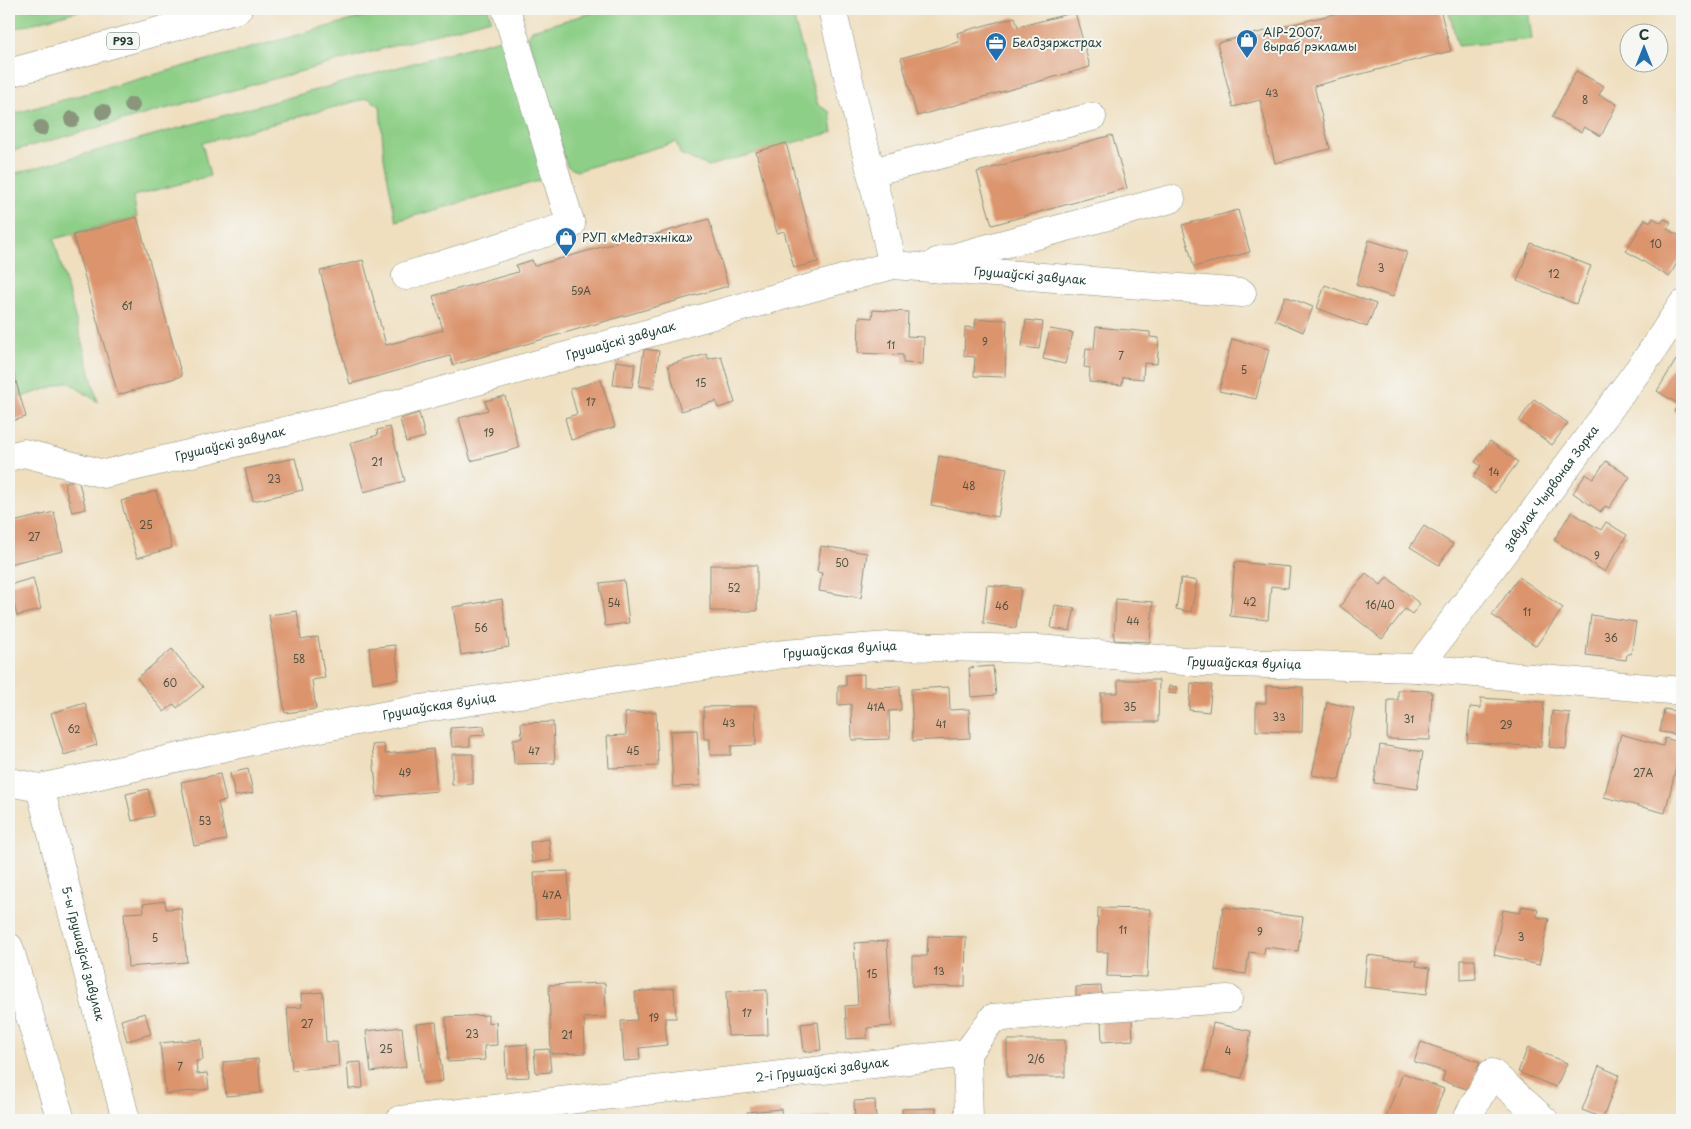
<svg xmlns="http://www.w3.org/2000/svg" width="1691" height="1129" viewBox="0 0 1691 1129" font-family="'Playpen Sans',sans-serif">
<rect width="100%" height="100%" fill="#f6f6f2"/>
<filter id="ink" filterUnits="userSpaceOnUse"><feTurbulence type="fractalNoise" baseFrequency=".02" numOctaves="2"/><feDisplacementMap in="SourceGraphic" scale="10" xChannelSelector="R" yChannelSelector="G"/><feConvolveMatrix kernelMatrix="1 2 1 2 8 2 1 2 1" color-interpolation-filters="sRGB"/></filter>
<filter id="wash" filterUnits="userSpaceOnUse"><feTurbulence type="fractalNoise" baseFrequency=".0096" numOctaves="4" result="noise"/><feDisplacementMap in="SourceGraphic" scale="20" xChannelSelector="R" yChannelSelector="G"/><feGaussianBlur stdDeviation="1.12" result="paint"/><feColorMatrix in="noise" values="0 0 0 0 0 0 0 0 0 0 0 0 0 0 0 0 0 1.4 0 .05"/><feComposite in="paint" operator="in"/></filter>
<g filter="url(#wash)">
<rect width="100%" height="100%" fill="#efdfbf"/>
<!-- green -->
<path fill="#8dcf87" stroke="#56865e" d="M9 9H85L9 30Z
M391 9H488L491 19 9 152V115Z
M605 9H791L818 105 830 112 833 132 708 166 680 154 676 142 576 171 567 166 528 37 532 30Z
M1448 9H1528L1532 39 1458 46Z
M500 39 507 43 549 178 396 221 384 158 380 106 368 98 202 143 210 176 133 196 137 217 54 239 98 402 68 382 21 397 9 355V175Z"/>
<g id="blocks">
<!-- building -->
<path fill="#dc946d" d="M1354 9H1440L1451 51 1314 86 1330 149 1275 163 1260 100 1233 107 1217 43Z
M1075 12 1090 67 917 116 901 58 959 42 957 33 1015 17 1018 27Z
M1576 71 1604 86 1599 95 1617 104 1601 136 1584 127 1581 132 1552 117Z
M1112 135 1127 188 992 225 977 172Z
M786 143 818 262 794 268 784 231 777 233 756 152Z
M1238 210 1250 252 1194 267 1182 225Z
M137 217 182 376 118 395 73 235Z
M1653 218 1661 223 1664 219 1671 222 1667 229 1682 237V254L1669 277 1626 251 1645 219 1651 222Z
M709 219 728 286 453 365 450 356 350 384 320 271 363 260 386 345 443 330 433 296 518 272 516 265 532 260 534 266 616 243 614 237 627 233 629 242Z
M1369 240 1407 252 1393 297 1356 285Z
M1531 243 1591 266 1576 304 1517 281Z
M1325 285 1376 304 1367 327 1317 308Z
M1285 296 1313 307 1303 332 1275 320Z
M873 310 908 312 907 336 924 337 923 364 903 363V355L858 353 859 317 872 318Z
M976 319 1007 320 1005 377 974 376 975 357 964 356 965 327 975 328Z
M1026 320 1043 322 1039 349 1022 347Z
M1096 327 1150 332V337L1159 338 1157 364 1144 363 1143 379 1123 377 1122 385 1089 382 1090 368 1084 367 1086 348 1094 349Z
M1050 329 1073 333 1065 364 1043 359Z
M1232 339 1269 349 1256 399 1219 391Z
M644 349 659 351 654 388 639 386Z
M707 354 708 359 721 356 735 403 718 408 716 401 681 411 668 365Z
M9 357 26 417 9 422Z
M1676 360 1682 364V417L1674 411 1678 404 1657 391Z
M616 361 635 364 632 387 613 385Z
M601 380 615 427 571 440 565 418 577 414 570 389Z
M505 396 519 448 471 461 459 418 488 410 485 401Z
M1534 399 1568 423 1552 445 1519 421Z
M419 413 425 437 406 442 400 419Z
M390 427 405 481 364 492 350 443 378 435 377 430Z
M1490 441 1518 462 1495 493 1473 477 1481 466 1475 462Z
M939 456 1007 468 998 517 931 505Z
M295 458 303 490 253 501 245 469Z
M1606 461 1630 477 1609 508 1605 506 1601 512 1573 493 1586 474 1593 479Z
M78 479 86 509 72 512 64 483Z
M156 491 172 548 137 558 121 501Z
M54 512 63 551 9 564V523Z
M1571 512 1601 530 1606 522 1627 535 1605 572 1554 540Z
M1424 526 1453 544 1439 565 1410 547Z
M821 546 867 553 861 598 819 591 822 573 817 572Z
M1235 562 1290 567 1288 588 1271 586 1268 620 1230 616Z
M710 565H757V611H710Z
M1366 573 1381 585 1387 577 1420 604 1412 614 1405 609 1382 639 1340 606Z
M1519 577 1563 608 1536 646 1492 615Z
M33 578 41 609 17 616 9 585Z
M1181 578 1197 581 1191 612 1176 609Z
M624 580 629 623 605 626 600 583Z
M987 585 1021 588 1016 628 983 623Z
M502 599 509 647 461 655 453 607Z
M1116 599 1153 602 1150 642 1114 640Z
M1055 605 1075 608 1070 631 1051 628Z
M297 611 301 640 318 637 325 678 312 680 316 709 285 713 269 615Z
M1591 615 1636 622 1631 654H1627L1626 660 1586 655Z
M395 645 399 679 373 683 369 648Z
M172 649 203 687 177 708 174 704 164 712 137 678Z
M993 666 996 695 971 697 969 668Z
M864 674V687L900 686 901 710 889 711 890 739 852 740 851 704 838 705V686H846V675Z
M1118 680H1159L1158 722H1101V693H1118Z
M1191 683 1212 685 1209 712 1189 710Z
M1169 686 1177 687 1176 694 1168 693Z
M1266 686 1303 687 1302 732 1256 731V703H1266Z
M949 687 950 710 969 709 970 738 913 741 911 689Z
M1398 690 1432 691 1430 740 1387 739 1388 700H1398Z
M1481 698 1544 702 1541 747 1467 742 1470 707 1481 708Z
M1327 702 1354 708 1339 780 1312 775Z
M85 703 97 745 64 755 51 713Z
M755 706 756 745 731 746V755H710V739H704L703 707Z
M1664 709 1682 712V735L1660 732Z
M1552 711 1570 713 1566 749 1549 747Z
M656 712 658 766 609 768 607 736 626 735 625 713Z
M553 722 555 763 514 764 513 739 522 738 521 723Z
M484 726 485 735 470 736V746L452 747 450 728Z
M697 730 700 786 673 787 670 731Z
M1621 734 1663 746 1665 738 1682 743 1665 813 1604 797Z
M384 744 385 754 433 749 437 791 377 797 372 745Z
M1380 745 1423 752 1417 789 1374 783Z
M452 754H473V784L452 785Z
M248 769 253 793 235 796 230 773Z
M220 774 226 801 218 802 226 840 194 846 181 782Z
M148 789 154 816 132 821 126 794Z
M549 839 551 860 532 863 530 842Z
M568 871 570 917 536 919 534 872Z
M165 901 166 909 181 908 187 962 128 967 124 913 144 912 143 904Z
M1522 906 1538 909 1537 917 1549 919 1539 965 1494 955 1503 910 1520 913Z
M1223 907 1303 917 1298 951 1265 947 1264 954 1249 952 1246 974 1215 970Z
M1098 908 1150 909 1147 977 1107 976 1108 952H1097Z
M928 936 966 937 965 987 912 986V956H927Z
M887 941 892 1026 867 1028V1038L847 1039 845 1006 858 1005 854 943Z
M1367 955 1417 961 1416 966 1430 968 1427 994 1364 987Z
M1461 960H1475L1476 979 1461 980Z
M605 983 606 1017 584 1018 585 1053 551 1054 549 985Z
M1101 986 1102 997 1076 998V987Z
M674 988 676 1018H665L667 1045 639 1048 640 1060 624 1061 621 1021 637 1020 635 992Z
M767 990 768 1035 728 1036 726 992Z
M323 992 326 1042 337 1041 339 1066 292 1070 287 1008 302 1007 301 994Z
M145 1013 151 1034 127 1041 121 1020Z
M488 1015V1023L496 1022 497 1045 484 1046 485 1060 448 1062 446 1017Z
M1132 1019 1133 1040 1102 1042 1101 1021Z
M436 1022 443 1081 423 1083 416 1024Z
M818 1022 821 1050 804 1052 801 1024Z
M1213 1023 1251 1031 1242 1078 1204 1071Z
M402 1027 406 1067 371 1072 366 1031Z
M201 1039 203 1060 196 1061 197 1074 207 1073 209 1089 166 1094 160 1043Z
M1007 1040H1065V1077H1007Z
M1421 1042 1480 1062 1470 1090 1442 1081 1445 1072 1414 1062Z
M527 1044 529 1077 506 1078 505 1046Z
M1528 1047 1567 1063 1556 1087 1518 1072Z
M549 1049 551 1072 536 1073 534 1050Z
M258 1059 261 1093 226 1096 223 1062Z
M361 1062 363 1088 349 1089 347 1063Z
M1599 1066 1619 1075 1603 1118 1582 1110Z
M1403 1073 1444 1089 1432 1120H1385Z
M875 1100 876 1120H855L854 1101Z
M936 1108V1120H902V1109Z
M781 1109 782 1120H747V1112Z
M1620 1115 1642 1119V1120H1619Z
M831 1116V1120H800V1119Z
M1092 1118V1120H1048V1119Z"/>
</g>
</g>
<g filter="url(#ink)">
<use href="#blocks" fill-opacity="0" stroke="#878e7a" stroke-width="1"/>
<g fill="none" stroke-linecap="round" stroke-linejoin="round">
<!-- minor casing -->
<g stroke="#878e7a" stroke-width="29">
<g id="minor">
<path d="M832 9 893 265"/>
<path d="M871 172 1092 117"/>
<path d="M937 262 1171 199"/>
<path d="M406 276 571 225 506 9"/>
<path id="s1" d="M9 457 24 453 104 474 373 410 893 265 1242 293"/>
<path id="s2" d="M1418 668 1650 354 1682 305"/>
<path id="s3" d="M9 782 40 788 248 742 413 710 784 654 889 646 1038 649 1196 662 1418 668 1682 691"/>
<path id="s4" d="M40 788 126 1120"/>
<path d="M9 947 61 1120"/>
<path d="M967 1053 969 1120"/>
<path id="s5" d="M400 1120 967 1053 993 1018 1111 1007 1228 999"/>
<path d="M1466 1120 1492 1073 1544 1120"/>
</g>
</g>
<!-- major casing -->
<g stroke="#878e7a" stroke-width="29">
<path id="major" d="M9 73 238 9"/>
</g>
<!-- minor -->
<use href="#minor" stroke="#fff" stroke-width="28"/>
<!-- major -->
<use href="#major" stroke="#fff" stroke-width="28"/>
</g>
<!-- trees -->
<g fill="#89967c">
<circle cx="132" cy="105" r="8"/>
<circle cx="103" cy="112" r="8"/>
<circle cx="72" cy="119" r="8"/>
<circle cx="41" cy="128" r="8"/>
</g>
</g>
<!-- icons -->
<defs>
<g id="shop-pin" transform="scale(1.125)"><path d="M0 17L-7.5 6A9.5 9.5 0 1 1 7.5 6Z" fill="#1f6fb2" stroke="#f6f6f2"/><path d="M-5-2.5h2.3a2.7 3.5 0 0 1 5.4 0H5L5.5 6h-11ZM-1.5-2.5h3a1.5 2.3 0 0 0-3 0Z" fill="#fff"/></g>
<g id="office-pin" transform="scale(1.125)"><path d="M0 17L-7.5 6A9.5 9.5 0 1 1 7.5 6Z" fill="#1f6fb2" stroke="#f6f6f2"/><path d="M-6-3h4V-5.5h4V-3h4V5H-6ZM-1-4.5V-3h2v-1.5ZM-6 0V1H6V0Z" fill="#fff"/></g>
</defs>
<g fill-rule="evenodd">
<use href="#shop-pin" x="1247" y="40"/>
<use href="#office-pin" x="996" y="43"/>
<use href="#shop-pin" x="566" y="238"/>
</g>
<g text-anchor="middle" stroke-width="4" stroke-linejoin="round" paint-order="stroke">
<!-- number labels -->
<g font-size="10" fill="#4e5342">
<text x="1272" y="97">43</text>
<text x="1585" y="104">8</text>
<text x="1656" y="248">10</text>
<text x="1381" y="272">3</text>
<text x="1554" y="278">12</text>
<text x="581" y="295">59А</text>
<text x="127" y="310">61</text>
<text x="985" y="346">9</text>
<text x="891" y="349">11</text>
<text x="1121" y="360">7</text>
<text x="1244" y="374">5</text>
<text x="701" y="387">15</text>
<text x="591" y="406">17</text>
<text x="489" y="437">19</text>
<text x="377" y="466">21</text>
<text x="1494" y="476">14</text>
<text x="274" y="483">23</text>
<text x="969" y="490">48</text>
<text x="146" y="529">25</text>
<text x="34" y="541">27</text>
<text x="1597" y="560">9</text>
<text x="842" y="567">50</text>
<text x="734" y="592">52</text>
<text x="1250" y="606">42</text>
<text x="614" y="607">54</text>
<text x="1380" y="609">16/40</text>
<text x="1002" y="610">46</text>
<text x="1527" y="616">11</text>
<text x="1133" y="625">44</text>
<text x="481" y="632">56</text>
<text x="1611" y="642">36</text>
<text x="299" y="663">58</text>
<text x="170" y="687">60</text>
<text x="876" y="711">41А</text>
<text x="1130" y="711">35</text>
<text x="1279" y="721">33</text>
<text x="1409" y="723">31</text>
<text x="729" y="727">43</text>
<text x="941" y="728">41</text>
<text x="1506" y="729">29</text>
<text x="74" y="733">62</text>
<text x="534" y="755">47</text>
<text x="633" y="755">45</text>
<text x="405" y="777">49</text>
<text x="1643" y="777">27А</text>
<text x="205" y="825">53</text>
<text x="552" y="899">47А</text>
<text x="1123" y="934">11</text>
<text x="1260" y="936">9</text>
<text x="1521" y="941">3</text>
<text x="155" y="942">5</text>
<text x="939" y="975">13</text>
<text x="872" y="978">15</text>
<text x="747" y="1017">17</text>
<text x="654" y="1022">19</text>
<text x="307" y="1028">27</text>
<text x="472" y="1038">23</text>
<text x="567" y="1039">21</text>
<text x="386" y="1053">25</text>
<text x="1228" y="1055">4</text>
<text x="1036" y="1063">2/6</text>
<text x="180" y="1071">7</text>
</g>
<!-- shield labels -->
<rect fill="#f6f6f2" stroke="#60746d" stroke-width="1" x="107" y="32.5" width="32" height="17" rx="4"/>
<g font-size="11" font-weight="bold" fill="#1f3d34">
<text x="123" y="45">Р93</text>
</g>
<!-- poi labels -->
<g font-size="12" fill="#1f3d34" stroke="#f6f6f2" text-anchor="start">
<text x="1263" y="37">АІР-2007,<tspan x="1263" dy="14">выраб рэкламы</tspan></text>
<text x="1012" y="47">Белдзяржстрах</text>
<text x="582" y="242">РУП «Медтэхніка»</text>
</g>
<!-- street labels -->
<g font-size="12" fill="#1f3d34" stroke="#f6f6f2">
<text dy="4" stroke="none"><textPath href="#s1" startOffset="1052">Грушаўскі завулак</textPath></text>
<text dy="4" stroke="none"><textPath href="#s1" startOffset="632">Грушаўскі завулак</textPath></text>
<text dy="4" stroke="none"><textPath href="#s1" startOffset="228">Грушаўскі завулак</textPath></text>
<text dy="4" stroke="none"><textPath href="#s2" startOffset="224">завулак Чырвоная Зорка</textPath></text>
<text dy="4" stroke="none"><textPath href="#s3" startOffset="844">Грушаўская вуліца</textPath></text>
<text dy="4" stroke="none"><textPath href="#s3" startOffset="1249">Грушаўская вуліца</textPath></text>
<text dy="4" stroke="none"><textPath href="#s3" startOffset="439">Грушаўская вуліца</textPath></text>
<text dy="4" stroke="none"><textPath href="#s4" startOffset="171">5-ы Грушаўскі завулак</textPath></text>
<text dy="4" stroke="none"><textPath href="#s5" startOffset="425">2-і Грушаўскі завулак</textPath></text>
</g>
</g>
<!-- margin -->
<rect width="1691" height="1129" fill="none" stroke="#f6f6f2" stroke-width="30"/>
<!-- north arrow -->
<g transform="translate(1644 48)"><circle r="24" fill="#f6f6f2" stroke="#a0aca6"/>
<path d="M0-4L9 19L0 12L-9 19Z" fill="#1f6fb2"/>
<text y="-8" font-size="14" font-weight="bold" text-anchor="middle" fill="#1f3d34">С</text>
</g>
</svg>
